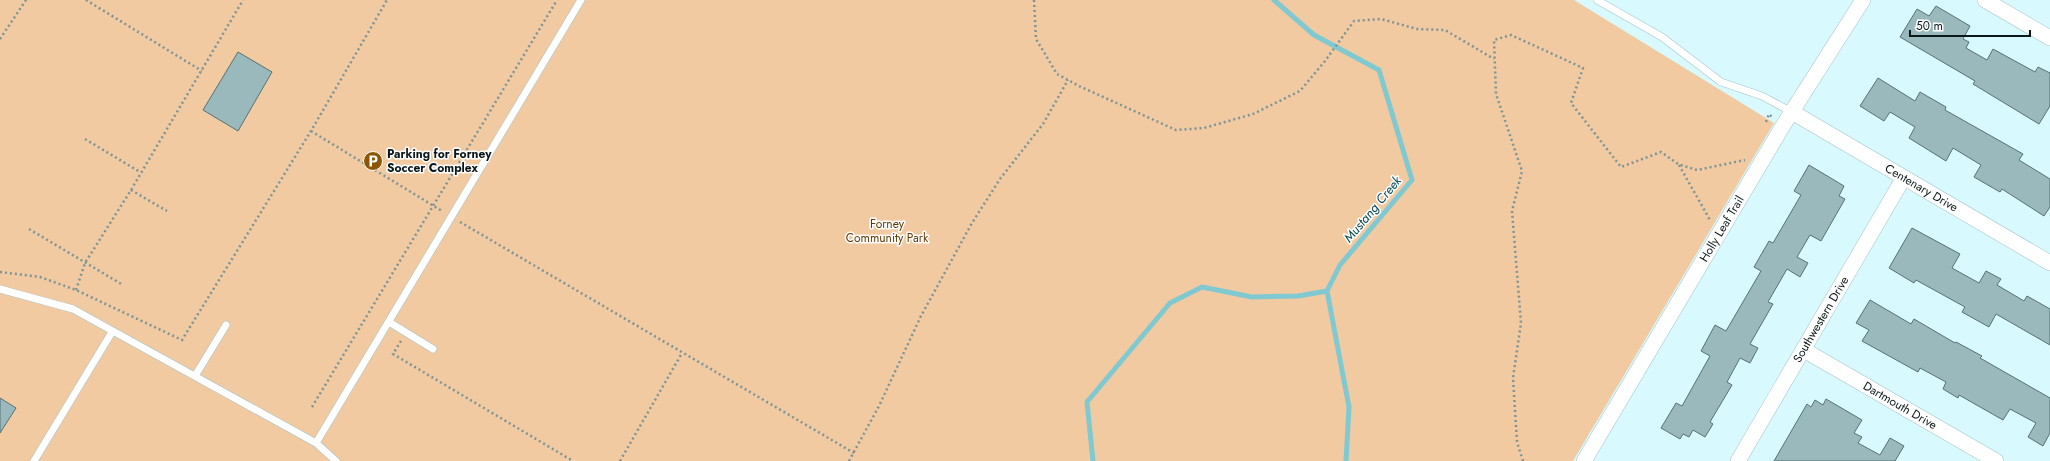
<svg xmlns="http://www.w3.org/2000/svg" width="2050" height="461" viewBox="0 0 2050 461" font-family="Jost,sans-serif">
<rect width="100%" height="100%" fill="#d8f9fd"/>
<!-- green -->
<path fill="#f1caa2" d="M0 0H1574L1774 123 1573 461H0Z"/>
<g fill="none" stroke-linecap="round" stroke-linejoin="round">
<!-- stream -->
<path stroke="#80c9d1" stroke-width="5" d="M1274 0 1314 35 1379 70 1412 180 1340 265 1327 291 1349 407 1346 461
M1093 461 1087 402 1170 303 1202 287 1252 297 1298 296 1327 291"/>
</g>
<!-- building -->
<path fill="#9ab9bd" stroke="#557276" d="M1936 6 1970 26 1963 39 1969 42 1966 48 1987 60 1993 49 2035 72 2038 67 2050 73V106L2039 124 1973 84 1975 81 1900 37 1917 9 1929 16Z
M238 52 272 72 238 131 203 110Z
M1878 78 1915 101 1920 92 1946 107 1945 110 2023 154 2019 160 2050 179V207L2044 216 2002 189 2000 192 1974 177 1981 165 1953 148 1946 161 1909 138 1915 127 1890 112 1884 121 1860 106Z
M1809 165 1844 186 1839 196 1845 199 1821 241 1810 235 1797 257 1808 263 1800 277 1787 269 1768 302 1773 304 1750 344 1758 348 1750 363 1740 358 1727 382 1732 385 1710 422 1713 424 1705 437 1693 430 1689 437 1683 434 1680 439 1661 428 1676 403 1682 406 1710 356 1701 351 1715 325 1726 331 1761 271 1754 267 1769 241 1773 243 1801 195 1794 191Z
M1912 228 1960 254 1952 268 1979 283 1986 271 2001 279 1997 285 2024 301 2027 296 2050 309V345L1996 314 1989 327 1962 312 1965 307 1916 280 1914 283 1889 268Z
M1870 300 1911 324 1914 319 1955 343 1956 342 1982 356 1980 358 2050 398V433L2043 446 2028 437 2036 423 2010 409 2003 420 1959 395 1958 398 1943 389 1946 382 1920 368 1918 372 1862 341 1869 330 1856 323Z
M0 398 16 408 0 433Z
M1826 399 1862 420 1854 433 1862 437 1858 443 1880 455 1890 438 1904 446 1895 461H1774L1807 404 1811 407 1815 400 1823 405Z"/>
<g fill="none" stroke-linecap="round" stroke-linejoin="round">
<!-- service casing -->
<g stroke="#a4c4c7" stroke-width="8">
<path id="service" d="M1597 0 1662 37 1721 82 1762 96 1792 112
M0 289 73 309 316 443 336 461
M389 322 433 349
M195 376 226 325
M316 443 581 0
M34 461 112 332"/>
</g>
<!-- minor casing -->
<g stroke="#a4c4c7" stroke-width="16">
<g id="minor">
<path d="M1985 0 2050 38"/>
<path id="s1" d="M1792 112 2050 263"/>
<path id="s2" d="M1804 350 1996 461"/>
<path id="s3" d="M1584 461 1784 124 1863 0"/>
<path id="s4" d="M1738 461 1903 179"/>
</g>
</g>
<!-- path -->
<path stroke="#7c9496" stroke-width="2.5" stroke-dasharray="2 3" stroke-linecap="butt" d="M86 0 202 71
M1034 0 1036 39 1057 74 1079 86 1176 130 1204 128 1253 114 1300 91 1325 61 1354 21 1381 19 1417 29 1445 30 1494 59
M0 39 26 0
M1766 122 1769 114 1772 117
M311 131 442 211
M85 139 140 172
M1679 165 1710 220
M131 190 167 211
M460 222 854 453
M29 229 123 285
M0 272 40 277 76 290 182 340 311 131 387 0
M76 290 85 263 131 190 243 0
M401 341 393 354 573 461
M312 407 557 0
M620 461 682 353
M849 461 879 406 921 316 972 223 1000 179 1043 124 1068 80
M1523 461 1517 442 1513 378 1521 323 1512 211 1522 171 1496 94 1494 40 1511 35 1583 68 1571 103 1621 167 1661 152 1678 164 1697 170 1745 160"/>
<!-- service -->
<use href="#service" stroke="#fff" stroke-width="7"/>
<!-- minor -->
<use href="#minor" stroke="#fff" stroke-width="15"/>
</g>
<!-- icons -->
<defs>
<g id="parking-disc" transform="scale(1)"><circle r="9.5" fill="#8b5605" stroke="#fff"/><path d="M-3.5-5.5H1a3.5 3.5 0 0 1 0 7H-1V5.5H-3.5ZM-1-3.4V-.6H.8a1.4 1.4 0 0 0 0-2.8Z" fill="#fff"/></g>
</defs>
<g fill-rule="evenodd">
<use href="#parking-disc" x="373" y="161"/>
</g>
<g text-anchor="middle" stroke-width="3" stroke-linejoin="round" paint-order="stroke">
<!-- poi labels -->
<g font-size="12" font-weight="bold" fill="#0b1718" stroke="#fff" text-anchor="start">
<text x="387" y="158">Parking for Forney<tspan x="387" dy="14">Soccer Complex</tspan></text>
</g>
<!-- street labels -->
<g font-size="12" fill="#0b1718" stroke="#fff">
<text dy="4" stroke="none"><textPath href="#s1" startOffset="150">Centenary Drive</textPath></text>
<text dy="4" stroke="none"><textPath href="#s3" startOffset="270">Holly Leaf Trail</textPath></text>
<text dy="4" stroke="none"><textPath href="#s4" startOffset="164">Southwestern Drive</textPath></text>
<text dy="4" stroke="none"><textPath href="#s2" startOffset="111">Dartmouth Drive</textPath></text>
</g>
<!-- park labels -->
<g font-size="12" fill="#603902" stroke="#fff">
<text x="887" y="228">Forney<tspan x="887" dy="14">Community Park</tspan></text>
</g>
<!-- water labels -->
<g font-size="13" font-style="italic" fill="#044a50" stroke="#fff">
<text transform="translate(1372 209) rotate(-50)" y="5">Mustang Creek</text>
</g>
</g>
<!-- scale -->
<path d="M1910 30v6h120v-6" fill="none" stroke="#0b1718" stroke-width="2"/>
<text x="1916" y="30" font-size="12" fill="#0b1718" stroke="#ffffff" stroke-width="3" paint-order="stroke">50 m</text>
</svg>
